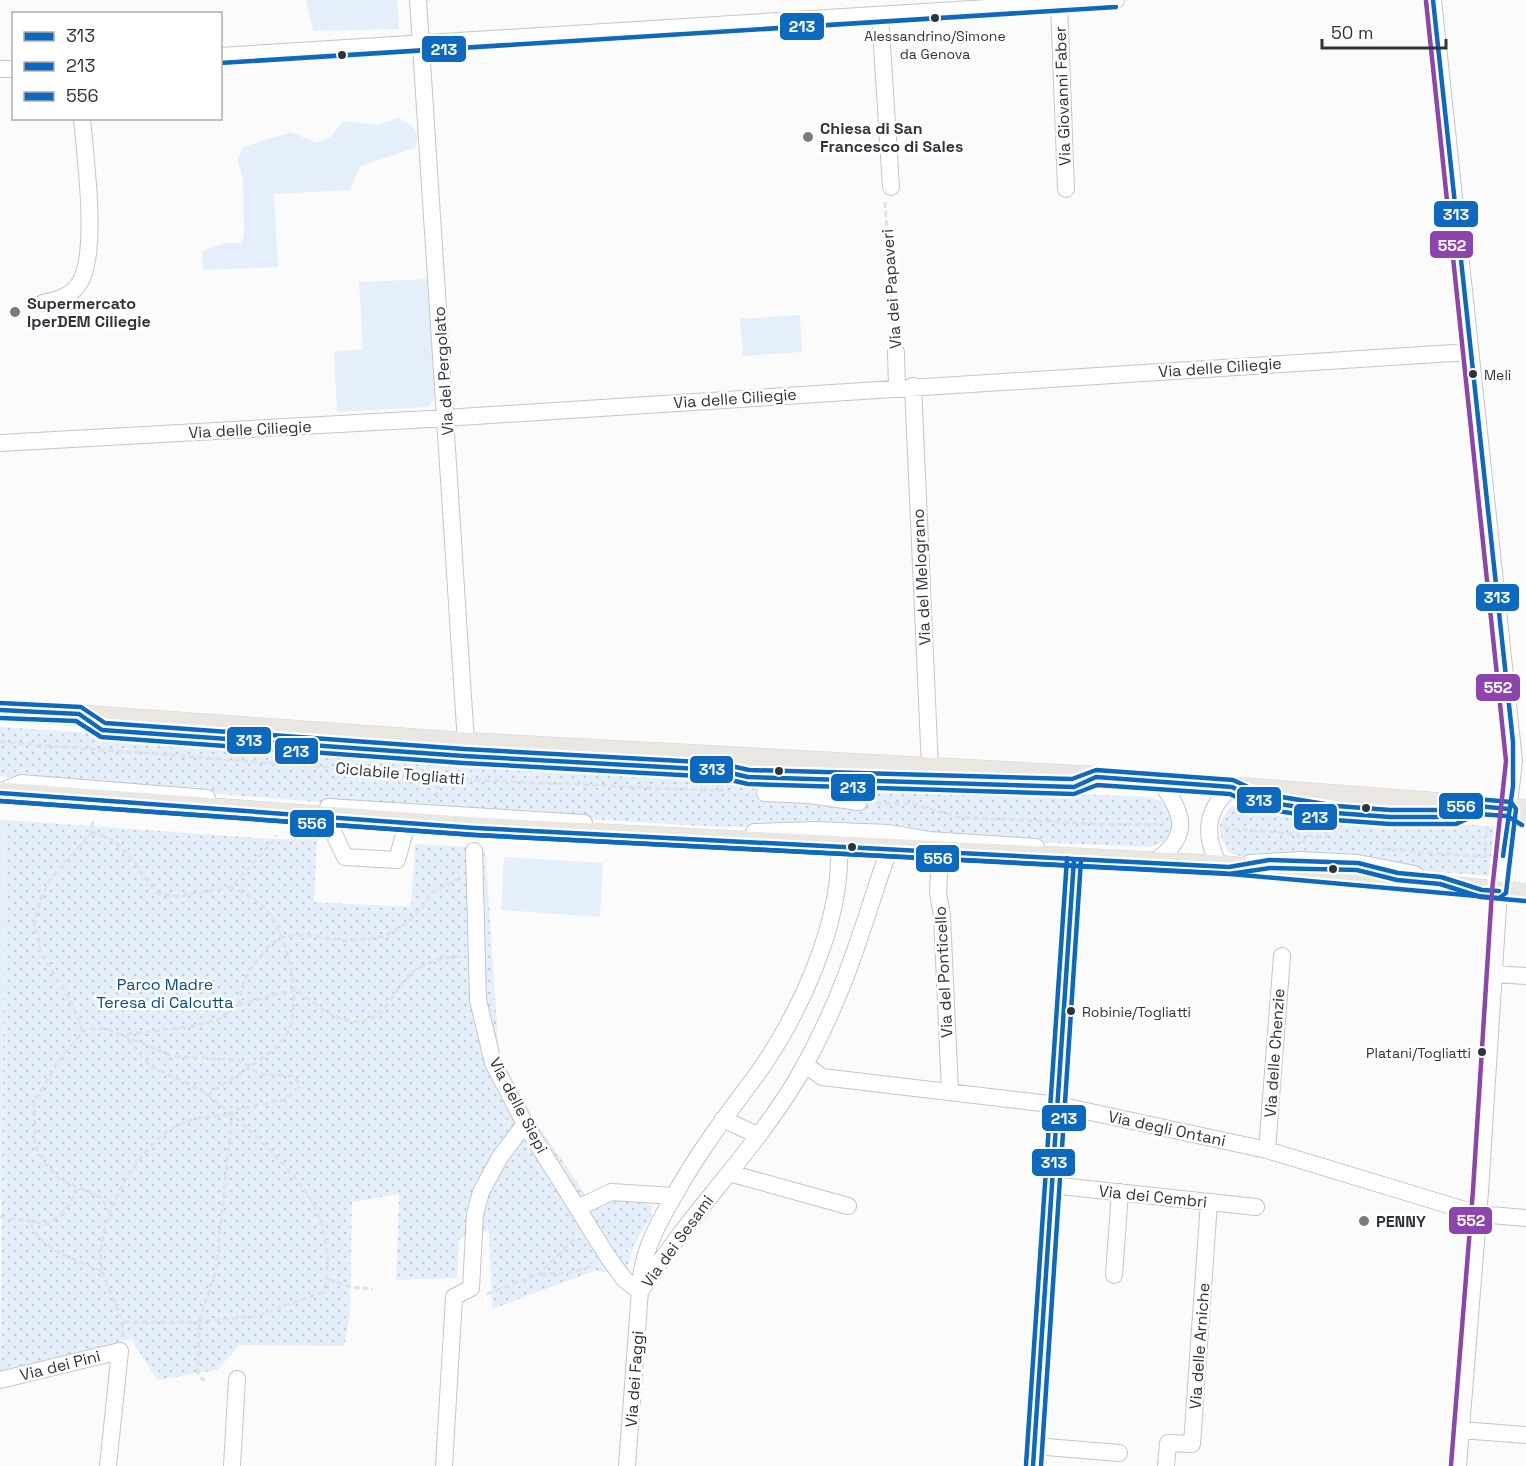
<svg xmlns="http://www.w3.org/2000/svg" width="1526" height="1466" viewBox="0 0 1526 1466" font-family="'Space Grotesk',sans-serif">
<defs>
<pattern id="park-dots" width="8" height="8" patternUnits="userSpaceOnUse" patternTransform="scale(1.5)"><rect width="8" height="8" fill="#e5effc"/><path d="M2 2h.1M6 6h.1" fill="none" stroke="#c5ced9" stroke-width="1.8" stroke-linecap="round"/></pattern>
</defs>
<rect width="100%" height="100%" fill="#fbfbfb"/>
<!-- grass -->
<path fill="#e5effc" d="M306 0H397L399 29 313 31Z
M398 118C411 124 423 132 415 148L360 166 350 190 274 194 278 267 203 270 202 251 225 243H240L244 237 243 181 238 160 243 147 291 132 317 143 330 137 344 121 377 125Z
M428 279 436 396 428 407 337 412 334 352 363 349 359 282Z
M800 315 802 352 743 356 740 319Z
M0 819 5 820 1 1200H0Z
M504 857 603 863 600 917 501 910Z"/>
<!-- park -->
<path fill="url(#park-dots)" d="M0 727 985 790 1148 797C1154 799 1162 801 1166 805 1184 822 1170 844 1149 847L1013 841 823 826 718 827 318 802 0 776Z
M1261 805 1496 827 1494 876 1257 860 1229 853C1217 833 1215 824 1232 806Z
M5 820 275 839H317L314 902 411 907 415 844 485 848 499 1058 517 1094 587 1197 649 1204 652 1206 651 1217 634 1245 626 1271 610 1273 594 1271 492 1309 489 1231 459 1239 457 1278 396 1280 399 1194 352 1202 350 1316 344 1346 240 1345 217 1370 157 1380 131 1339 0 1371Z"/>
<g fill="none" stroke-linecap="round" stroke-linejoin="round">
<!-- minor casing -->
<g stroke="#c3c6c9" stroke-width="18">
<path id="minor" d="M418 0 466 743
M1433 0 1514 761 1499 891 1480 1191 1458 1466
M1059 3 1066 189
M880 15 891 187
M220 56 1116 0
M0 69H14
M43 303C57 300 70 297 79 284 99 254 85 156 82 118
M896 352 897 387
M913 386 930 768
M0 443 429 419 1469 352
M80 715 102 730 115 731 464 756 718 770 748 777 1074 787 1095 777
M0 792 21 783 207 798
M765 793 809 795 859 802
M328 807 584 823
M326 817 345 857 397 860 407 823
M754 832 815 830 888 833 929 840 1036 847
M474 851 478 1000 493 1063 525 1124 608 1257 624 1279 640 1292
M940 853 938 893 942 916 950 1091
M1154 862C1191 836 1185 815 1160 782
M1250 863 1302 860 1358 863 1415 874
M1220 866C1203 836 1205 810 1232 787L1261 801 1336 813 1390 817H1455L1477 806
M1494 974 1526 976
M805 1064 822 1077 1058 1105 1267 1150 1478 1214 1526 1218
M723 1119 757 1135
M1267 1150 1282 956
M729 1173 848 1206
M1051 1185 1256 1207
M578 1208 611 1192 674 1196
M1114 1275 1120 1192
M642 1289C688 1215 752 1154 797 1079 823 1034 845 983 861 933 871 906 878 878 889 851
M0 1380 120 1351 108 1466
M1461 1430 1526 1435
M1034 1446 1119 1453
M232 1466 237 1379
M444 1466 454 1297 471 1288 475 1214 481 1192 500 1157 525 1124
M627 1466 641 1277C645 1244 662 1217 678 1189 701 1148 730 1111 758 1073 800 1013 842 922 839 849
M1033 1466 1074 859
M1166 1466 1168 1443 1192 1444 1209 1202"/>
</g>
<!-- major casing -->
<g stroke="#d4d5d6" stroke-width="22">
<path id="major" d="M0 710 466 743 1096 777 1526 810
M0 793 475 828 1220 866 1526 894"/>
</g>
<!-- path -->
<path stroke="#e2e2e2" stroke-width="3" stroke-dasharray="6 3" stroke-linecap="butt" d="M885 202 894 336
M0 742 387 772 405 777 728 791
M437 798V769
M876 803 913 804 958 817 1100 824H1164
M1224 828 1296 834 1304 843
M91 833C127 838 135 871 159 894L179 896 231 887 275 839 276 835
M1303 844 1307 836 1326 837V826
M1382 849 1486 857
M1485 856 1487 826
M239 1005 242 985 252 967 271 944 282 937 308 935 347 941 385 936 407 923 422 908 431 893 459 879
M83 1031 69 998 41 953 34 926 40 900 50 880 91 833 93 821
M127 1034 189 1027 217 1020 239 1005 294 989C309 999 325 1013 342 1019 381 1030 386 1001 407 978 421 962 441 958 462 956
M207 1095C227 1081 273 1055 285 1037 305 1006 288 935 266 909 257 899 243 893 231 887
M109 1214 102 1198 59 1179 48 1167 35 1146 34 1102 58 1062 83 1031 105 1028 172 1056 238 1060 260 1074 292 1076 298 1082V1088L284 1100 237 1109 232 1115 216 1270 199 1322 198 1373 204 1381
M0 1217 48 1224 62 1214 79 1188
M31 1224C40 1250 78 1261 102 1271
M540 1274 573 1272 589 1267 591 1261
M328 1279 351 1287 373 1289
M487 1294 539 1274 573 1240 574 1234
M124 1322H199L257 1316 323 1292C333 1267 325 1224 311 1200 293 1169 238 1117 209 1096 191 1083 168 1076 149 1064 140 1057 133 1044 126 1035
M123 1337C124 1312 109 1296 103 1273 91 1228 135 1148 175 1127 194 1117 211 1116 232 1115"/>
<!-- minor -->
<use href="#minor" stroke="#fefefe" stroke-width="16"/>
<!-- major -->
<use href="#major" stroke="#eae7e2" stroke-width="21"/>
<!-- bus-1 casing -->
<g stroke="#fff" stroke-width="9">
<path id="bus-1" d="M1433 0 1513 742V786L1503 856
M0 710 79 714 102 730 464 756 718 770 748 777 1074 787 1096 777 1232 787 1261 801 1336 813 1390 817H1455L1477 806 1509 809
M0 793 475 828 1229 867 1269 860 1358 863 1398 873 1441 877 1482 890 1499 891
M1033 1466 1074 859"/>
</g>
<!-- bus-2 casing -->
<g stroke="#fff" stroke-width="9">
<path id="bus-2" d="M220 63 1116 7
M0 718 76 721 101 737 463 763 717 777 748 784 1074 794 1097 785 1230 794 1259 808 1335 820 1390 824H1456L1478 814 1507 816 1522 825
M0 801 475 835 1229 874 1270 868 1357 870 1397 880 1440 884 1481 897 1525 901
M1041 1466 1081 860"/>
</g>
<!-- bus-3 casing -->
<g stroke="#fff" stroke-width="9">
<path id="bus-3" d="M0 801 475 835 1219 873 1499 898 1506 893 1516 809 1511 802 1476 799 1453 810H1390L1337 806 1263 794 1233 780 1096 770 1072 779 749 770 718 763 464 749 105 723 81 707 0 703
M1026 1465 1067 858"/>
</g>
<!-- bus-4 casing -->
<g stroke="#fff" stroke-width="9">
<path id="bus-4" d="M1426 1 1506 761 1492 891 1473 1190 1451 1465"/>
</g>
<!-- bus-1 -->
<use href="#bus-1" stroke="#0c69bf" stroke-width="4.5"/>
<!-- bus-2 -->
<use href="#bus-2" stroke="#0c69bf" stroke-width="4.5"/>
<!-- bus-3 -->
<use href="#bus-3" stroke="#0c69bf" stroke-width="4.5"/>
<!-- bus-4 -->
<use href="#bus-4" stroke="#8e44ad" stroke-width="4.5"/>
</g>
<!-- markers -->
<g fill="#2e343b" stroke="#fff" stroke-width="2">
<circle cx="935" cy="18" r="5"/>
<circle cx="342" cy="55" r="5"/>
<circle cx="1473" cy="374" r="5"/>
<circle cx="779" cy="771" r="5"/>
<circle cx="1366" cy="808" r="5"/>
<circle cx="852" cy="847" r="5"/>
<circle cx="1333" cy="869" r="5"/>
<circle cx="1071" cy="1011" r="5"/>
<circle cx="1482" cy="1052" r="5"/>
</g>
<g fill="#767a7e" stroke="#fff" stroke-width="2">
<circle cx="808" cy="137" r="6"/>
<circle cx="15" cy="312" r="6"/>
<circle cx="1364" cy="1221" r="6"/>
</g>
<g text-anchor="middle" stroke-width="5" stroke-linejoin="round" paint-order="stroke">
<!-- bus labels -->
<g font-size="14" fill="#2e343b" stroke="#fff" text-anchor="start">
<text x="935" y="41" text-anchor="middle">Alessandrino/Simone<tspan x="935" dy="18">da Genova</tspan></text>
<text x="1484" y="380">Meli</text>
<text x="1082" y="1017">Robinie/Togliatti</text>
<text x="1471" y="1058" text-anchor="end">Platani/Togliatti</text>
</g>
<!-- street labels -->
<g font-size="16" fill="#2e343b" stroke="#fff">
<text transform="translate(1062 96) rotate(-92)" y="6">Via Giovanni Faber</text>
<text transform="translate(891 289) rotate(-94)" y="6">Via dei Papaveri</text>
<text transform="translate(1220 367) rotate(-4)" y="6">Via delle Ciliegie</text>
<text transform="translate(443 371) rotate(-94)" y="6">Via del Pergolato</text>
<text transform="translate(735 398) rotate(-4)" y="6">Via delle Ciliegie</text>
<text transform="translate(250 429) rotate(-3)" y="6">Via delle Ciliegie</text>
<text transform="translate(921 577) rotate(-93)" y="6">Via del Melograno</text>
<text transform="translate(400 773) rotate(5)" y="6">Ciclabile Togliatti</text>
<text transform="translate(943 972) rotate(-93)" y="6">Via del Ponticello</text>
<text transform="translate(1274 1053) rotate(-86)" y="6">Via delle Chenzie</text>
<text transform="translate(519 1105) rotate(62)" y="6">Via delle Siepi</text>
<text transform="translate(1167 1128) rotate(12)" y="6">Via degli Ontani</text>
<text transform="translate(1153 1196) rotate(6)" y="6">Via dei Cembri</text>
<text transform="translate(677 1241) rotate(-54)" y="6">Via dei Sesami</text>
<text transform="translate(1199 1346) rotate(-86)" y="6">Via delle Arniche</text>
<text transform="translate(60 1365) rotate(-14)" y="6">Via dei Pini</text>
<text transform="translate(634 1379) rotate(-86)" y="6">Via dei Faggi</text>
</g>
<!-- poi labels -->
<g font-size="16" font-weight="bold" fill="#2e343b" stroke="#fff" text-anchor="start">
<text x="820" y="134">Chiesa di San<tspan x="820" dy="18">Francesco di Sales</tspan></text>
<text x="27" y="309">Supermercato<tspan x="27" dy="18">IperDEM Ciliegie</tspan></text>
<text x="1376" y="1227">PENNY</text>
</g>
<!-- park labels -->
<g font-size="16" fill="#004c8e" stroke="#fff">
<text x="165" y="990">Parco Madre<tspan x="165" dy="18">Teresa di Calcutta</tspan></text>
</g>
</g>
<g stroke="#fff" stroke-width="2">
<rect x="779" y="12" width="46" height="29" rx="6" fill="#0c69bf"/>
<rect x="421" y="35" width="46" height="28" rx="6" fill="#0c69bf"/>
<rect x="1433" y="200" width="46" height="28" rx="6" fill="#0c69bf"/>
<rect x="1429" y="230" width="45" height="29" rx="6" fill="#8e44ad"/>
<rect x="1475" y="583" width="45" height="29" rx="6" fill="#0c69bf"/>
<rect x="1475" y="673" width="46" height="29" rx="6" fill="#8e44ad"/>
<rect x="226" y="726" width="46" height="29" rx="6" fill="#0c69bf"/>
<rect x="274" y="737" width="45" height="28" rx="6" fill="#0c69bf"/>
<rect x="689" y="755" width="45" height="29" rx="6" fill="#0c69bf"/>
<rect x="830" y="773" width="46" height="29" rx="6" fill="#0c69bf"/>
<rect x="1236" y="786" width="46" height="28" rx="6" fill="#0c69bf"/>
<rect x="1438" y="792" width="46" height="28" rx="6" fill="#0c69bf"/>
<rect x="1293" y="803" width="45" height="28" rx="6" fill="#0c69bf"/>
<rect x="289" y="809" width="46" height="29" rx="6" fill="#0c69bf"/>
<rect x="915" y="844" width="45" height="29" rx="6" fill="#0c69bf"/>
<rect x="1041" y="1104" width="46" height="28" rx="6" fill="#0c69bf"/>
<rect x="1031" y="1148" width="45" height="29" rx="6" fill="#0c69bf"/>
<rect x="1448" y="1206" width="45" height="29" rx="6" fill="#8e44ad"/>
</g>
<g font-size="16" text-anchor="middle" font-weight="bold" fill="#fff">
<text x="802" y="32">213</text>
<text x="444" y="55">213</text>
<text x="1456" y="220">313</text>
<text x="1452" y="251">552</text>
<text x="1497" y="603">313</text>
<text x="1498" y="693">552</text>
<text x="249" y="746">313</text>
<text x="296" y="757">213</text>
<text x="712" y="775">313</text>
<text x="853" y="793">213</text>
<text x="1259" y="806">313</text>
<text x="1461" y="812">556</text>
<text x="1315" y="823">213</text>
<text x="312" y="829">556</text>
<text x="938" y="864">556</text>
<text x="1064" y="1124">213</text>
<text x="1054" y="1168">313</text>
<text x="1471" y="1226">552</text>
</g>
<!-- legend -->
<rect x="12" y="12" width="210" height="108" fill="#ffffff" stroke="#abaeb1" stroke-width="1.5"/>
<rect x="24" y="32" width="30" height="9" fill="#0c69bf" stroke="#abaeb1" stroke-width="1.5"/>
<text x="66" y="42" font-size="18" fill="#2e343b">313</text>
<rect x="24" y="62" width="30" height="9" fill="#0c69bf" stroke="#abaeb1" stroke-width="1.5"/>
<text x="66" y="72" font-size="18" fill="#2e343b">213</text>
<rect x="24" y="92" width="30" height="9" fill="#0c69bf" stroke="#abaeb1" stroke-width="1.5"/>
<text x="66" y="102" font-size="18" fill="#2e343b">556</text>
<!-- scale -->
<path d="M1322 39v9h124v-9" fill="none" stroke="#2e343b" stroke-width="3"/>
<text x="1331" y="39" font-size="18" fill="#2e343b" stroke="#ffffff" stroke-width="4.5" paint-order="stroke">50 m</text>
</svg>
